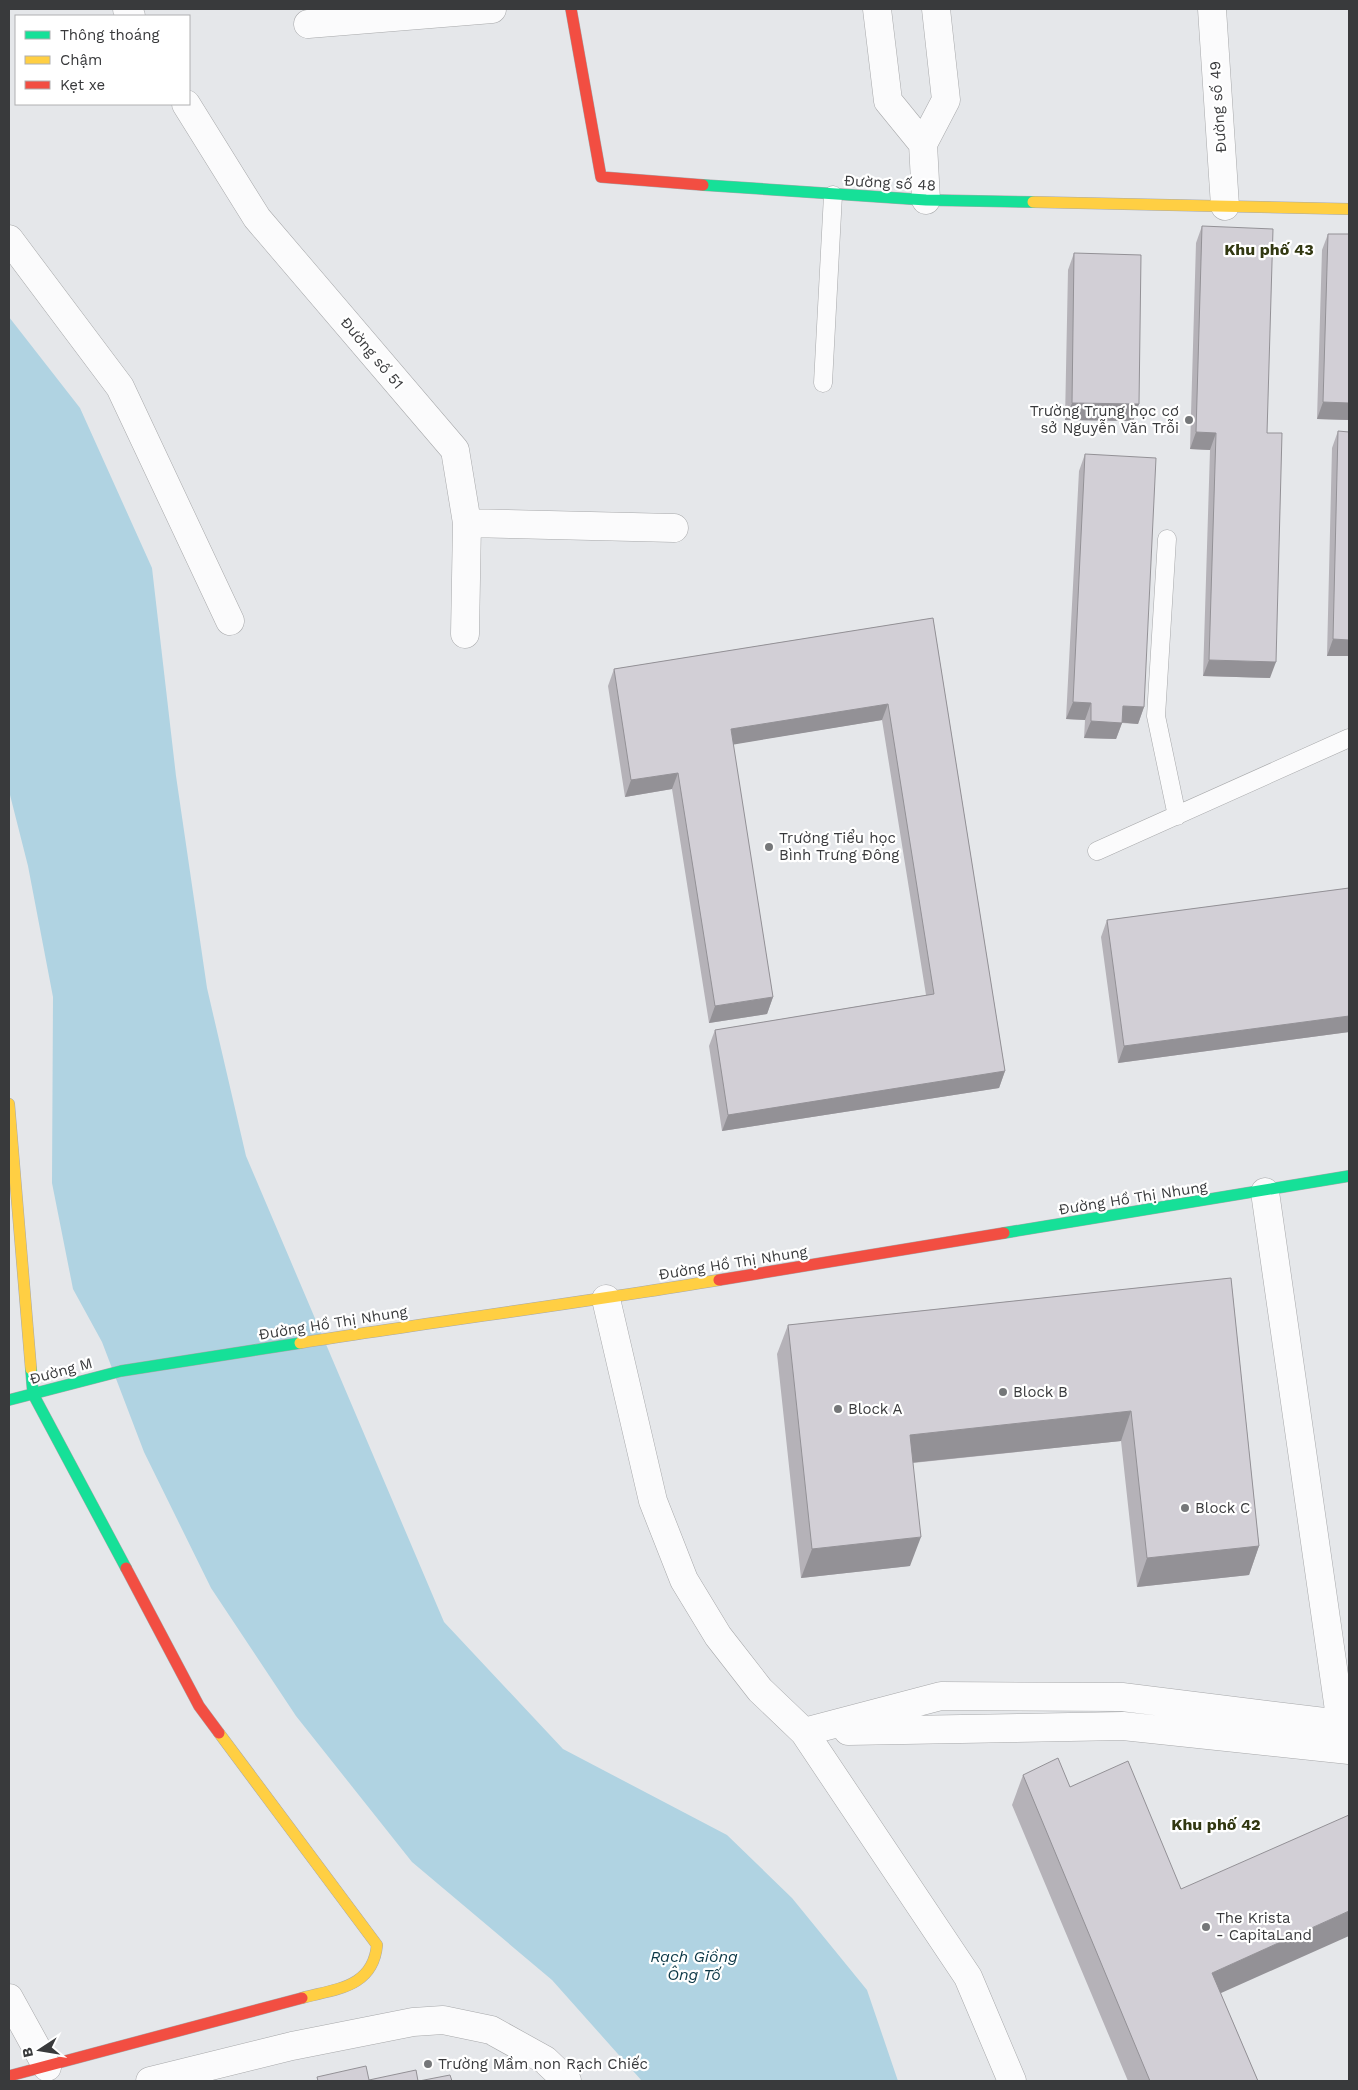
<svg xmlns="http://www.w3.org/2000/svg" width="1358" height="2090" viewBox="0 0 1358 2090" font-family="'Work Sans',sans-serif">
<rect width="100%" height="100%" fill="#e5e7ea"/>
<!-- water -->
<path fill="#b0d3e2" d="M9 317 80 408 152 568 176 776 207 988 246 1156 444 1622 563 1749 727 1835 792 1898 867 1990 898 2081H642L552 1980 412 1862 296 1716 211 1588 144 1452 102 1342 73 1289 52 1183 53 997 28 866 9 791Z"/>
<g fill="none" stroke-linecap="round" stroke-linejoin="round">
<!-- lane casing -->
<g stroke="#a7a8aa" stroke-width="19">
<path id="lane" d="M823 383 833 195
M1167 539 1156 716 1177 816
M1097 851 1349 738"/>
</g>
<!-- street casing -->
<g stroke="#a7a8aa" stroke-width="29">
<path id="street" d="M127 9 131 16
M877 9 888 101 923 144
M1212 9 1225 206
M308 24 492 9
M186 104 257 218 455 450 467 523 465 634
M923 144 946 100 936 9
M923 144 926 200
M9 239 120 387 230 621
M467 523 674 528
M1265 1192 1341 1724 1342 1748
M606 1299 653 1501 684 1580 718 1636 760 1690 804 1732 968 1977 1012 2081
M848 1731 1123 1726 1349 1750
M804 1732 941 1696 1122 1697 1349 1725
M9 1998 47 2067
M150 2081 292 2046 413 2022 443 2020 491 2030 545 2060 567 2081"/>
</g>
<!-- fast casing -->
<g stroke="#a7a8aa" stroke-width="12">
<path id="fast" d="M703 185 926 200 1033 202
M1004 1233 1349 1176
M31 1369 33 1394 126 1568
M9 1400 121 1371 300 1343"/>
</g>
<!-- slow casing -->
<g stroke="#a7a8aa" stroke-width="12">
<path id="slow" d="M1033 202 1349 209
M9 1104 31 1369
M300 1343C440 1321 580 1303 719 1280
M219 1733 377 1945C373 1988 335 1989 302 1998"/>
</g>
<!-- jam casing -->
<g stroke="#a7a8aa" stroke-width="12">
<path id="jam" d="M571 9 601 177 703 185
M719 1280 1004 1233
M126 1568 199 1706 219 1733
M9 2076 302 1998"/>
</g>
<!-- lane -->
<use href="#lane" stroke="#fbfbfc" stroke-width="18"/>
<!-- street -->
<use href="#street" stroke="#fbfbfc" stroke-width="28"/>
<!-- fast -->
<use href="#fast" stroke="#16e098" stroke-width="11"/>
<!-- slow -->
<use href="#slow" stroke="#ffcf43" stroke-width="11"/>
<!-- jam -->
<use href="#jam" stroke="#f24e42" stroke-width="11"/>
</g>
<!-- wall -->
<path fill="#b5b2b8" d="M1202 226 1267 433 1270 678 1203 676 1210 450 1190 449 1196 243Z
M1328 234 1349 420 1317 419 1322 250Z
M1074 253 1133 421 1065 420 1068 270Z
M1338 431 1349 656H1327L1332 448Z
M1085 454 1144 707 1138 724 1122 723 1116 739 1084 738 1085 720 1066 719 1079 471Z
M933 618 1005 1071 999 1088 722 1131 709 1046 715 1030 926 995 882 720 733 744 773 997 767 1014 709 1023 672 789 625 797 608 686 614 669Z
M1349 888V1032L1118 1063 1101 937 1107 920Z
M1231 1278 1259 1546 1249 1575 1137 1587 1121 1441 913 1463 910 1566 801 1578 777 1354 788 1325Z
M1023 1775 1070 1787 1181 1889 1221 1994 1258 2081H1128L1012 1805Z"/>
<!-- shaded-wall -->
<path fill="#939196" d="M1323 402 1349 403V420L1317 419Z
M1072 403 1139 404 1133 421 1065 420Z
M1196 432 1216 433 1210 450 1190 449Z
M1333 639 1349 640V656H1327Z
M1209 660 1276 662 1270 678 1203 676Z
M1073 702 1091 703 1085 720 1066 719Z
M888 704 882 720 725 746 731 729Z
M1123 706 1144 707 1138 724 1117 722Z
M1091 721 1122 723 1116 739 1084 738Z
M678 773 672 789 625 797 631 780Z
M773 997 767 1014 709 1023 715 1006Z
M1349 1016V1032L1118 1063 1124 1046Z
M1005 1071 999 1088 722 1131 728 1115Z
M1131 1411 1121 1441 899 1464 910 1435Z
M921 1537 910 1566 801 1578 812 1549Z
M1259 1546 1249 1575 1137 1587 1147 1558Z
M1349 1911V1936L1201 2002 1212 1973Z"/>
<!-- building -->
<path fill="#d2cfd6" stroke="#939196" d="M1202 226 1273 229 1267 433H1282L1276 662 1209 660 1216 433 1196 432Z
M1328 234H1349V403L1323 402Z
M1074 253 1141 255 1139 404 1072 403Z
M1338 431 1349 432V640L1333 639Z
M1085 454 1156 458 1144 707 1123 706 1122 723 1091 721V703L1073 702Z
M933 618 1005 1071 728 1115 715 1030 934 994 888 704 731 729 773 997 715 1006 678 773 631 780 614 669Z
M1349 888V1016L1124 1046 1107 920Z
M1231 1278 1259 1546 1147 1558 1131 1411 910 1435 921 1537 812 1549 788 1325Z
M1058 1758 1070 1787 1128 1761 1181 1889 1349 1815V1911L1212 1973 1258 2081H1150L1023 1775Z
M366 2066 369 2080 416 2070 418 2081H318L317 2077Z
M450 2075 452 2081H419Z"/>
<!-- markers -->
<g fill="#757779" stroke="#fff" stroke-width="2">
<circle cx="1189" cy="420" r="5"/>
<circle cx="769" cy="847" r="5"/>
<circle cx="1003" cy="1392" r="5"/>
<circle cx="838" cy="1409" r="5"/>
<circle cx="1185" cy="1508" r="5"/>
<circle cx="1206" cy="1927" r="5"/>
<circle cx="428" cy="2064" r="5"/>
</g>
<g text-anchor="middle" stroke-width="4.5" stroke-linejoin="round" paint-order="stroke">
<!-- street labels -->
<g font-size="15" fill="#393a3c" stroke="#fff">
<text transform="translate(1218 107) rotate(-94)" y="5">Đường số 49</text>
<text transform="translate(890 183) rotate(3)" y="5">Đường số 48</text>
<text transform="translate(372 353) rotate(50)" y="5">Đường số 51</text>
<text transform="translate(1133 1198) rotate(-9)" y="5">Đường Hồ Thị Nhung</text>
<text transform="translate(733 1263) rotate(-9)" y="5">Đường Hồ Thị Nhung</text>
<text transform="translate(333 1323) rotate(-9)" y="5">Đường Hồ Thị Nhung</text>
<text transform="translate(61 1371) rotate(-15)" y="5">Đường M</text>
</g>
<!-- poi labels -->
<g font-size="15" fill="#393a3c" stroke="#fff" text-anchor="start">
<text x="1179" y="416" text-anchor="end">Trường Trung học cơ<tspan x="1179" dy="17">sở Nguyễn Văn Trỗi</tspan></text>
<text x="779" y="843">Trường Tiểu học<tspan x="779" dy="17">Bình Trưng Đông</tspan></text>
<text x="1013" y="1397">Block B</text>
<text x="848" y="1414">Block A</text>
<text x="1195" y="1513">Block C</text>
<text x="1216" y="1923">The Krista<tspan x="1216" dy="17">- CapitaLand</tspan></text>
<text x="438" y="2069">Trường Mầm non Rạch Chiếc</text>
</g>
<!-- neighbourhood labels -->
<g font-size="16" font-weight="bold" fill="#323811" stroke="#fff">
<text x="1269" y="255">Khu phố 43</text>
<text x="1216" y="1830">Khu phố 42</text>
</g>
<!-- water labels -->
<g font-size="16" font-style="italic" fill="#0a3645" stroke="#fff">
<text x="694" y="1962">Rạch Giồng<tspan x="694" dy="18">Ông Tố</tspan></text>
</g>
</g>
<!-- border -->
<rect width="1358" height="2090" fill="none" stroke="#393a3c" stroke-width="20"/>
<!-- legend -->
<rect x="15" y="15" width="175" height="90" fill="#ffffff" stroke="#b0b0b1"/>
<rect x="25" y="31" width="25" height="8" fill="#16e098" stroke="#b0b0b1"/>
<text x="60" y="40" font-size="15" fill="#393a3c">Thông thoáng</text>
<rect x="25" y="56" width="25" height="8" fill="#ffcf43" stroke="#b0b0b1"/>
<text x="60" y="65" font-size="15" fill="#393a3c">Chậm</text>
<rect x="25" y="81" width="25" height="8" fill="#f24e42" stroke="#b0b0b1"/>
<text x="60" y="90" font-size="15" fill="#393a3c">Kẹt xe</text>
<!-- north arrow -->
<g transform="translate(40 2050) rotate(258)" stroke="#ffffff" stroke-width="4" paint-order="stroke">
<path d="M0-4L9 19L0 12L-9 19Z" fill="#393a3c"/>
<text y="-8" font-size="14" font-weight="bold" text-anchor="middle" fill="#393a3c">B</text>
</g>
</svg>
